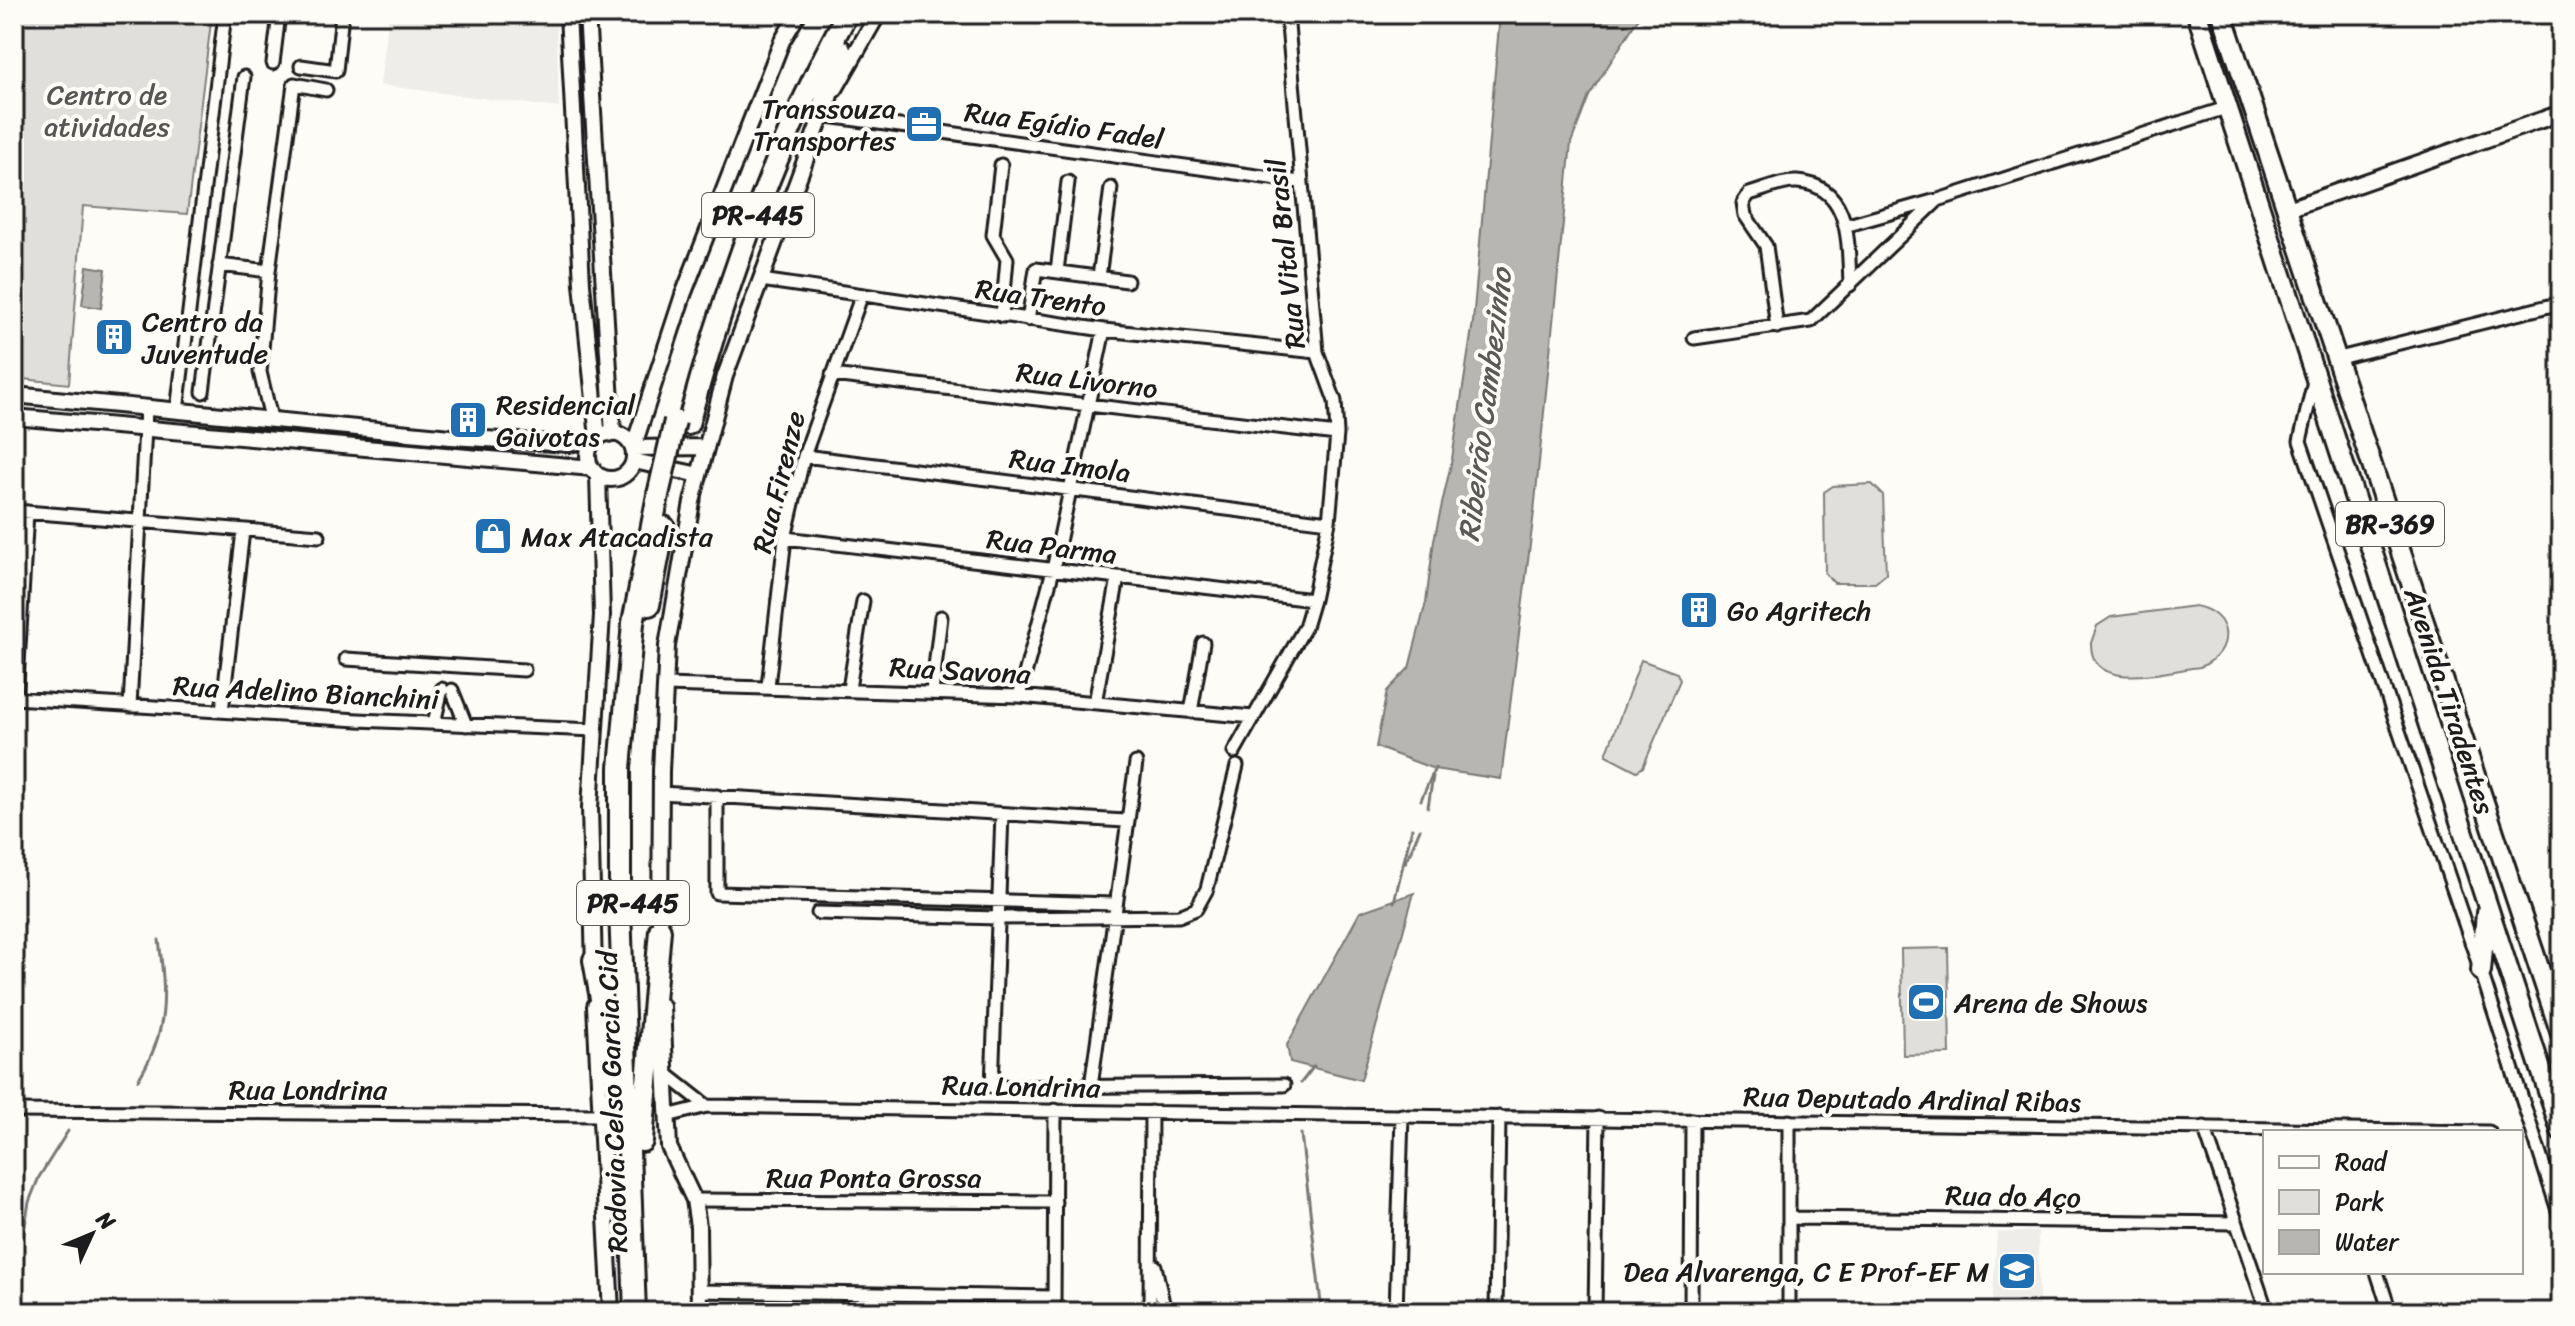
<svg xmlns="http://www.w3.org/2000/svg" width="2575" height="1326" viewBox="0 0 2575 1326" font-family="Sriracha,sans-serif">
<rect width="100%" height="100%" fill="#fdfcf7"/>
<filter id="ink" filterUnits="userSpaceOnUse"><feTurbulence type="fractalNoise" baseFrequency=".0125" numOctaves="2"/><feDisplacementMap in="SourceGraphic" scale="16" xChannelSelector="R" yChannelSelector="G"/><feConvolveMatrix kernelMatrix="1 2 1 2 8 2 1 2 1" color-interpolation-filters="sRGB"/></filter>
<g filter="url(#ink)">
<!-- built -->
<path fill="#eeede9" d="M389 14H556L559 108 380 85Z
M2038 1231 2039 1309 1992 1310 1997 1233Z"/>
<!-- green -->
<path fill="#e0dfdb" stroke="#7e7e7c" stroke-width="2" d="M14 14H212L187 214 83 206 69 384 14 378Z
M1872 484 1883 495 1886 574 1875 583H1834L1825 573 1824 492 1833 486Z
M2195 606C2233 613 2236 652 2200 667 2168 670 2090 695 2091 643L2097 626 2111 617Z
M1641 660 1677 673 1680 680 1643 767 1637 771 1606 755Z
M1948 948 1950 1054 1903 1055 1901 949Z"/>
<!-- water -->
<path fill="#b7b6b2" stroke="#797876" stroke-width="2" d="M1500 14H1641L1589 96 1571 143 1534 512 1501 779 1434 769 1376 747 1387 691 1409 668 1426 602 1434 540 1452 459 1473 322Z
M87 266 106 269 101 308 82 305Z
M1414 893 1361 1080 1290 1062 1287 1045 1360 912Z"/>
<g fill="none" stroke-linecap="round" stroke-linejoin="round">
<!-- stream -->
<path stroke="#797876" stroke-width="3" d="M1421 800 1435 768
M1428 807 1433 776
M1406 862 1420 829
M1394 902 1412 828
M138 1080C169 1031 166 995 159 940
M1301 1083 1314 1066
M1301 1134 1322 1312
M19 1261 29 1202 39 1177 68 1131"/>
<!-- minor casing -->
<g stroke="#1c1c1c" stroke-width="17">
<path id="minor" d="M273 63 279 14
M301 66 336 71 342 14
M821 115 1300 182
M1001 165 993 235 1007 259 1002 316
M1848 225 1933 201
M219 265 269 271
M1057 271 1068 182
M1099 277 1111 188
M761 280 1104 330 1317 352
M1028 320 1036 269 1127 281
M1777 327 1766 246 1745 215 1743 203 1749 194C1764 190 1782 181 1797 182 1852 185 1848 245 1850 285
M1694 338 1811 321 1938 200 2226 108
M2335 359 2561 303
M832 375 1337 434
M2314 381 2300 441 2481 971 2561 1220
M203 392 244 77
M177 411 225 14
M271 418 260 372 269 271 294 84 326 90
M804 456 1329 522
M14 511 319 536
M785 538 1313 600
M346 659 524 670
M665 685 1019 696 1253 717
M768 686 785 538 804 456 861 297
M849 689 863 601
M452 690 466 725
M932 692 941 617
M1019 696 1053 570 1104 330
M14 698 358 720 595 730
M16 698 27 512
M1095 703 1118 578
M130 706 146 409
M222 711 243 531
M1191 712 1203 643
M434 723 442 689
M1234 752 1305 627 1313 600 1329 522 1337 434 1335 401 1317 352 1287 14
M660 793 1125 821
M717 796V893L1114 904
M1002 814 992 1087 1284 1085
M818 913 998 918 1179 916 1196 909 1207 889 1237 766
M665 1073 707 1106
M1091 1086 1136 763
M14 1111 601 1115
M667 1116 707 1106 2489 1132
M2204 1127 2267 1312
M694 1200 1055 1202
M1789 1218 2236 1223
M1155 1266 1165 1312
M2377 1272 2390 1312
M699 1291 1054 1297
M1054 1312 1055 1110
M1150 1312 1151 1112
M1396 1312 1402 1115
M1496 1312 1499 1117
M1595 1312 1598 1118
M1691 1312 1692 1120
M1789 1312V1121"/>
</g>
<!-- tertiary casing -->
<g stroke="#1c1c1c" stroke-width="20">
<path id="tertiary" d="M587 14 613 434
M835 89 878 14
M2288 209 2561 113
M14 395 451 437 569 444 598 438 582 284 568 14
M14 417 592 468
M588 456a23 23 0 1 1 46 0a23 23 0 1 1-46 0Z
M706 447 633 448 683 295 782 41 798 14
M634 461 699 475
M660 938 661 771 667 646 692 502 725 376 825 107
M594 970 590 808 602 615 598 475
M595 1006 611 1312
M662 1006 669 1147 694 1200 698 1226 699 1312"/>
</g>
<!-- trunk casing -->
<g stroke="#1c1c1c" stroke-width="24">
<path id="trunk" d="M2197 14 2561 1131
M2222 14 2561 1034
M2481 971 2486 913"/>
</g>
<!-- motorway casing -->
<g stroke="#1c1c1c" stroke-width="26">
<path id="motorway" d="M821 115 840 50
M688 424C726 284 777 141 847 14
M649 605 664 527
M594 960 616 1082
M642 1141 660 930
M635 1312 620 910V768L633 623 658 495"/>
</g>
<!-- minor -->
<use href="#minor" stroke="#fdfcf7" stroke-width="11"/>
<!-- tertiary -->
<use href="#tertiary" stroke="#fdfcf7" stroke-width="14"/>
<!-- trunk -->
<use href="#trunk" stroke="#fdfcf7" stroke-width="18"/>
<!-- motorway -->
<use href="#motorway" stroke="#fdfcf7" stroke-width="20"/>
<!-- motorway-bridge casing -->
<g stroke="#1c1c1c" stroke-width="26" stroke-linecap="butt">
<path id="motorway-bridge" d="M658 495 675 421"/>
</g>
<!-- motorway-bridge -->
<use href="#motorway-bridge" stroke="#fdfcf7" stroke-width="20"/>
</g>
</g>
<!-- icons -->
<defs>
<g id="office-square" transform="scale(2)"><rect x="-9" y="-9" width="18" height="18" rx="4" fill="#1f6fb2" stroke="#fdfcf7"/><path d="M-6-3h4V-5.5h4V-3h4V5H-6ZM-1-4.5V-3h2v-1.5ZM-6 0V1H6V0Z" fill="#fff"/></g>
<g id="building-square" transform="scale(2)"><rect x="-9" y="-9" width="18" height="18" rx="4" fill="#1f6fb2" stroke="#fdfcf7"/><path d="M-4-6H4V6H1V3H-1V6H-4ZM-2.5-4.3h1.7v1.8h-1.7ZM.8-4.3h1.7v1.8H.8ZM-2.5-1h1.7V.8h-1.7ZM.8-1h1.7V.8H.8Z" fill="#fff"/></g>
<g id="shop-square" transform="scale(2)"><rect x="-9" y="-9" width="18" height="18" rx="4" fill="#1f6fb2" stroke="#fdfcf7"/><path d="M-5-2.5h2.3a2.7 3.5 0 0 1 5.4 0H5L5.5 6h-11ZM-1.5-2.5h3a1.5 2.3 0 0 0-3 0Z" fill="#fff"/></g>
<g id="stadium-square" transform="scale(2)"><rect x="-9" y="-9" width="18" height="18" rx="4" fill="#1f6fb2" stroke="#fdfcf7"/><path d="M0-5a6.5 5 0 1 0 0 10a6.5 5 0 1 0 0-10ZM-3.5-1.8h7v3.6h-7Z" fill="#fff"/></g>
<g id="school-square" transform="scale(2)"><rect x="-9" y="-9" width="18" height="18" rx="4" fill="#1f6fb2" stroke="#fdfcf7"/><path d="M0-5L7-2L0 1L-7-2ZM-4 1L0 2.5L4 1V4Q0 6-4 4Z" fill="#fff"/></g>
</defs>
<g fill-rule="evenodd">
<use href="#office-square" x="924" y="124"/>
<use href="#building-square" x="114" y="337"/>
<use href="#building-square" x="468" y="420"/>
<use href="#shop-square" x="493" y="536"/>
<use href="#building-square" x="1699" y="610"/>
<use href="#stadium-square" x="1926" y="1002"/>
<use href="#school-square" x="2017" y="1271"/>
</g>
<g text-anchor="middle" stroke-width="8" stroke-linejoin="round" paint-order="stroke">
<!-- shield labels -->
<g fill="#fdfcf7" stroke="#605f5e" stroke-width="2">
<rect x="702" y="193" width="112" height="44" rx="6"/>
<rect x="2336" y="502" width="108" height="44" rx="6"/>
<rect x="577" y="881" width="112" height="44" rx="6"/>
</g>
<g font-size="26" font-weight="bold" fill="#1c1c1c">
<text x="758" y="224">PR-445</text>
<text x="2390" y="533">BR-369</text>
<text x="633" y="912">PR-445</text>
</g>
<!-- park labels -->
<g font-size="28" fill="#575655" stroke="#fdfcf7">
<text x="107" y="104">Centro de<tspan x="107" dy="32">atividades</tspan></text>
</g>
<!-- poi labels -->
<g font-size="28" fill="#1c1c1c" stroke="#fdfcf7" text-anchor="start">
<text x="896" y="118" text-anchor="end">Transsouza<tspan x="896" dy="32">Transportes</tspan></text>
<text x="142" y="331">Centro da<tspan x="142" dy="32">Juventude</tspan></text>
<text x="496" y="414">Residencial<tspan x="496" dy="32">Gaivotas</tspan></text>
<text x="521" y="546">Max Atacadista</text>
<text x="1727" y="620">Go Agritech</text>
<text x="1954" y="1012">Arena de Shows</text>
<text x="1989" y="1281" text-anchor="end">Dea Alvarenga, C E Prof-EF M</text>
</g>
<!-- street labels -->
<g font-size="28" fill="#1c1c1c" stroke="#fdfcf7">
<text transform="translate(1064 125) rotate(8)" y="10">Rua Egídio Fadel</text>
<text transform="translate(1285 254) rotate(-96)" y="10">Rua Vital Brasil</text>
<text transform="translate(1041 297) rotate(8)" y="10">Rua Trento</text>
<text transform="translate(1087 380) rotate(7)" y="10">Rua Livorno</text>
<text transform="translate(1070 465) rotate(7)" y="10">Rua Imola</text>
<text transform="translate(778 482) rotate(-76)" y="10">Rua Firenze</text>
<text transform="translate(1052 546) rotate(7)" y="10">Rua Parma</text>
<text transform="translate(960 670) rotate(3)" y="10">Rua Savona</text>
<text transform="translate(306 692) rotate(3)" y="10">Rua Adelino Bianchini</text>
<text transform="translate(2450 701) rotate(72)" y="10">Avenida Tiradentes</text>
<text transform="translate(1021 1086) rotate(1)" y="10">Rua Londrina</text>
<text x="308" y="1099">Rua Londrina</text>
<text transform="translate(1912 1099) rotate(1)" y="10">Rua Deputado Ardinal Ribas</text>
<text transform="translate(612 1102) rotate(-92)" y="10">Rodovia Celso Garcia Cid</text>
<text x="874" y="1187">Rua Ponta Grossa</text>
<text transform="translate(2013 1196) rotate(1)" y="10">Rua do Aço</text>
</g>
<!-- water labels -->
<g font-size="30" font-style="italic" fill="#5a5a58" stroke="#fdfcf7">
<text transform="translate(1485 405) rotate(-83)" y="10">Ribeirão Cambezinho</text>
</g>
</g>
<!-- margin -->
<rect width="2575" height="1326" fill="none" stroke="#fdfcf7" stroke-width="48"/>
<rect x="24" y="24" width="2527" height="1278" fill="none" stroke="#1c1c1c" stroke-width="3" filter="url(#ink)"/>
<!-- legend -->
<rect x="2263" y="1130" width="260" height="144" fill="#fdfcf7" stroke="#a3a29f" stroke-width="2"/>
<rect x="2279" y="1156" width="40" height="12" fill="#fdfcf7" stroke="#a3a29f" stroke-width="2"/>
<text x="2335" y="1170" font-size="24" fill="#1c1c1c">Road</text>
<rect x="2279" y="1190" width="40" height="24" fill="#e0dfdb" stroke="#a3a29f" stroke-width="2"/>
<text x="2335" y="1210" font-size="24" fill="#1c1c1c">Park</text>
<rect x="2279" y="1230" width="40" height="24" fill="#b7b6b2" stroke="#a3a29f" stroke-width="2"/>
<text x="2335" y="1250" font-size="24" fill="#1c1c1c">Water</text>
<!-- north arrow -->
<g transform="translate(92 1234) rotate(46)" stroke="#fdfcf7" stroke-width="6" paint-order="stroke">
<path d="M0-6L14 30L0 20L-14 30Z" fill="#1c1c1c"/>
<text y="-12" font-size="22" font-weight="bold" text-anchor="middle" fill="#1c1c1c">N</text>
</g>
</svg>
